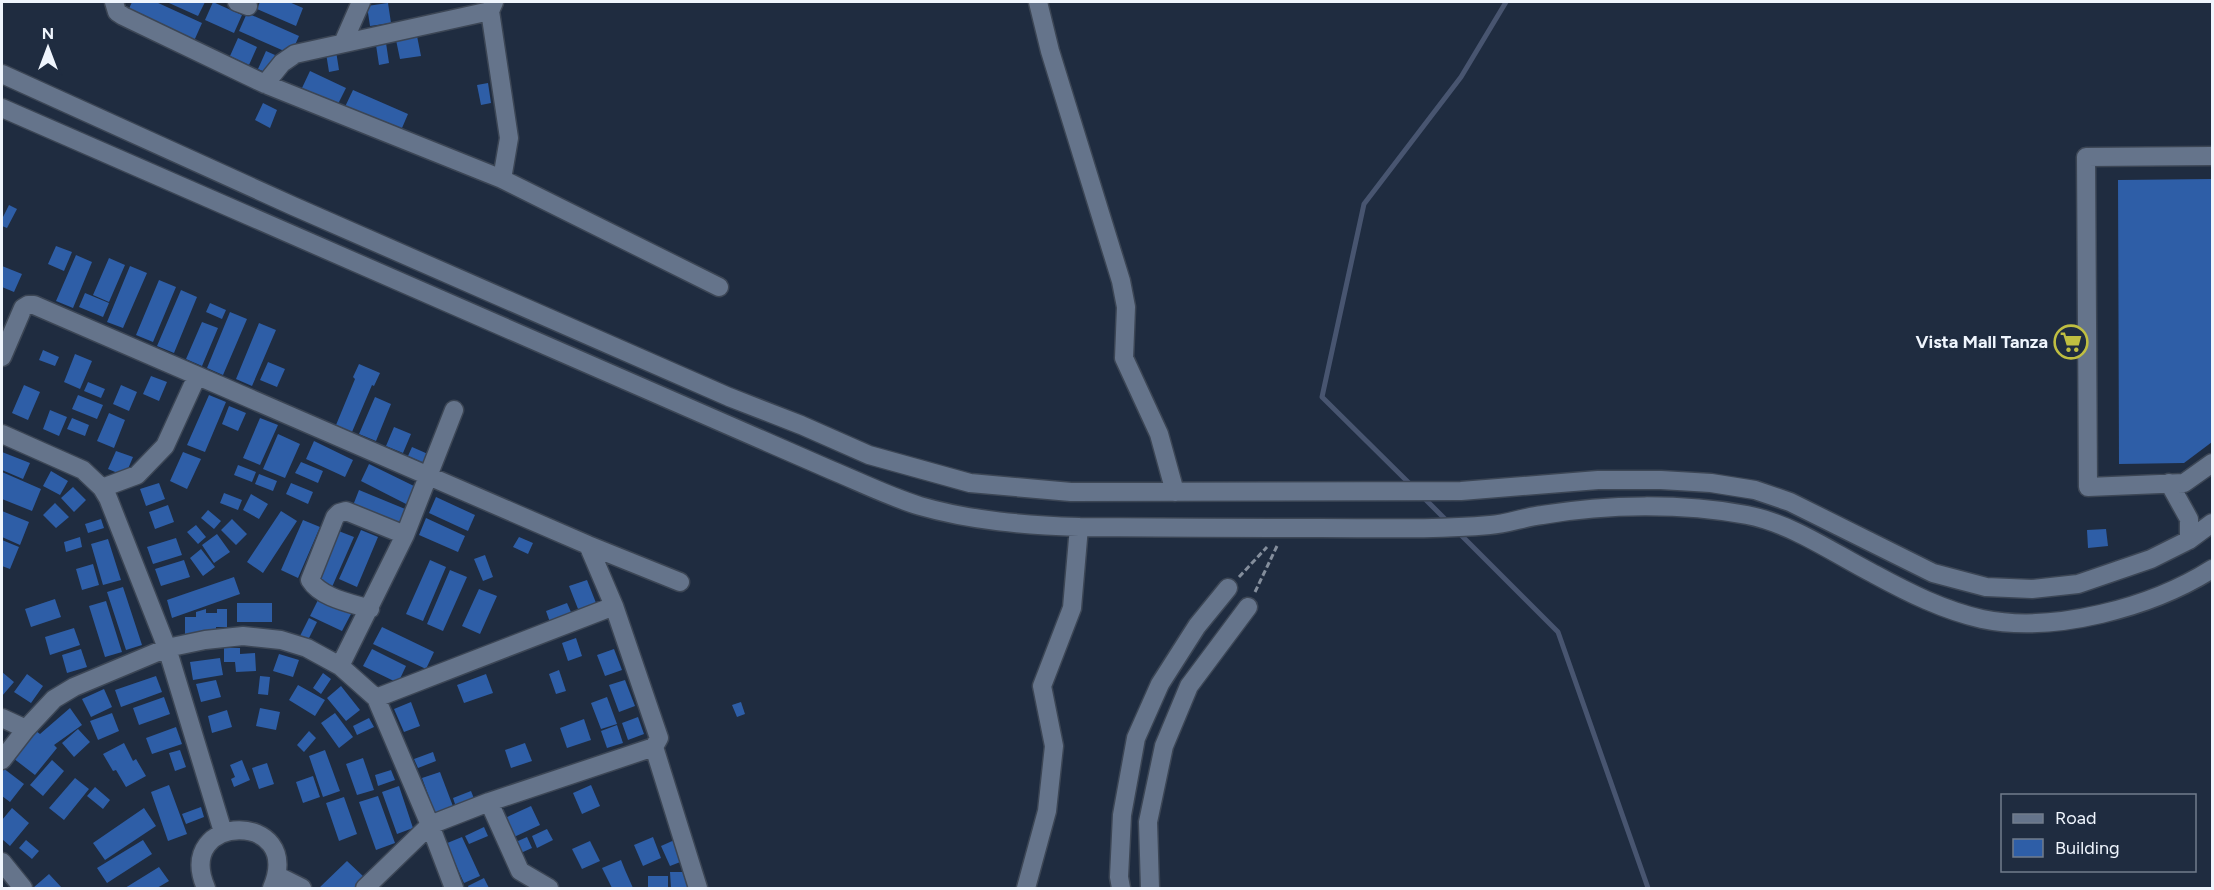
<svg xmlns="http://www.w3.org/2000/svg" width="2214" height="890" viewBox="0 0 2214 890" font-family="Figtree,sans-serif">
<rect width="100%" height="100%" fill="#1f2c40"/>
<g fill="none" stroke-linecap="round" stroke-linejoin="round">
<!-- stream -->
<path stroke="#485570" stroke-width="5" d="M1412 486 1322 397 1364 204 1461 77 1506 2
M1423 497 1448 522
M1459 533 1558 632 1648 888"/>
</g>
<!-- building -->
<path fill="#2e5ea7" d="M132 2H156L202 23 194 41 128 11Z
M170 2H205L198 16 169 3Z
M213 2 242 15 234 33 205 20Z
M260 2H289L303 8 296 26 257 9Z
M388 3 391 23 370 26 367 6Z
M247 13 299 36 291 54 239 31Z
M417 36 421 56 400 59 396 40Z
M238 38 257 47 249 65 230 56Z
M386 43 389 63 379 65 376 45Z
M266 51 275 55 267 73 258 69Z
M336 51 339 70 329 72 326 53Z
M310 71 346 88 338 104 302 88Z
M488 83 491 103 481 105 477 85Z
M353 90 408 114 399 135 343 111Z
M263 103 277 110 270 128 255 120Z
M2212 179V442L2184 463 2119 464 2118 180Z
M9 205 17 209 7 228 2 226V219Z
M56 246 72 252 64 271 48 264Z
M76 255 92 262 73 308 56 301Z
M109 258 125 265 109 302 93 295Z
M2 266 22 274 14 292 2 287Z
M130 266 147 273 123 328 107 322Z
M159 280 176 287 153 342 136 335Z
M181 290 197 297 174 353 157 346Z
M85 293 109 303 103 317 79 307Z
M210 303 226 310 222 319 206 312Z
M230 312 247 319 223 375 207 368Z
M202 322 218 328 202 366 186 359Z
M259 323 276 330 252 386 236 379Z
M43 350 59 357 55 366 39 360Z
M75 354 92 361 80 389 64 382Z
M268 362 285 369 277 387 260 380Z
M359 364 380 373 374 386 372 385 352 432 336 425 355 379 353 377Z
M151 376 167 382 159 401 143 394Z
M88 382 105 389 101 398 84 391Z
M24 385 40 392 28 420 12 413Z
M121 385 137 392 129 411 113 404Z
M78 395 103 405 97 419 72 409Z
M209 395 226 402 205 452 187 445Z
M375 397 391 404 376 441 359 434Z
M229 406 246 413 238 431 222 424Z
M50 410 67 417 59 436 43 429Z
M109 413 125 420 114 448 97 441Z
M72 418 89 425 85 436 67 429Z
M260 418 278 425 260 465 243 458Z
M394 427 411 434 403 453 386 446Z
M278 434 300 444 285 478 263 469Z
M314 441 353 460 345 477 306 459Z
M412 447 428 454 424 463 408 456Z
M116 451 133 457 125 476 108 469Z
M2 452 30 463 23 479 2 470Z
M183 452 201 459 187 489 170 481Z
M301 462 323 471 318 483 295 473Z
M369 464 418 488 410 506 361 481Z
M238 465 256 472 252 482 234 475Z
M51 471 68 481 60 495 43 486Z
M2 472 41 489 32 511 2 499Z
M259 474 277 481 273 491 255 484Z
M159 483 165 499 146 506 140 489Z
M291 483 313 492 308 504 286 494Z
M73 487 86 500 74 512 61 498Z
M359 490 410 511 402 529 352 508Z
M224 493 242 500 238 510 220 503Z
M251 494 268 504 259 519 243 510Z
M436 497 475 515 468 531 429 513Z
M55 503 69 517 56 528 43 515Z
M168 505 174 522 155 529 149 512Z
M208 510 221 521 214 529 201 518Z
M2 511 29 522 20 545 2 537Z
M281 511 297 521 263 573 247 562Z
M426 518 465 536 458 552 419 535Z
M101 519 104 528 88 533 85 524Z
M232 519 247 534 236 545 221 530Z
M303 520 320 527 298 578 281 570Z
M196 525 206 537 198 544 187 532Z
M2106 529 2108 546 2088 548 2087 530Z
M336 530 354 537 332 587 315 580Z
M361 530 378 537 357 587 339 579Z
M217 534 230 552 214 563 202 545Z
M80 537 82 547 66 552 64 542Z
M519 537 533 543 528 554 513 547Z
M176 538 182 555 153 564 147 547Z
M108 539 121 580 103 585 91 544Z
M2 540 19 547 10 569 2 566Z
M201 549 215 567 203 576 190 558Z
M485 555 493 577 483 581 474 559Z
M184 560 190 577 161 586 155 569Z
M430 560 446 567 423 621 406 614Z
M93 564 99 585 82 590 76 569Z
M450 570 467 577 443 631 427 624Z
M234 577 240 594 172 618 167 600Z
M587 580 598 608 580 614 569 586Z
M123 587 142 645 126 650 107 592Z
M479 589 497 596 480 634 462 626Z
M319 598 351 614 342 631 310 616Z
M55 599 61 617 31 627 25 609Z
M106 601 122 652 105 657 89 606Z
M237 603H272V622H237Z
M567 603 574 619 552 628 546 611Z
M206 609V613H217V609H227V627H216V631L196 635H185V617H196V612Z
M309 618 317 622 308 640 300 636Z
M382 627 434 652 426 669 373 644Z
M74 628 80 645 50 655 45 637Z
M576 638 582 656 568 661 562 643Z
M224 648H240V654L255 653 256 671 236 672 235 662H224Z
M81 649 87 667 67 673 62 655Z
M372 649 406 666 398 683 363 666Z
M614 649 622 670 605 676 597 655Z
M279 654 299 660 293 677 273 671Z
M220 658 223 675 193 680 190 662Z
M559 670 566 691 556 694 549 674Z
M2 672 14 682 2 696Z
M323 673 331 679 321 694 313 688Z
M27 674 43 686 31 703 14 692Z
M486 674 493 693 464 703 457 685Z
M156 676 162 692 121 707 115 690Z
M260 676 270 677 268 695 258 694Z
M216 680 221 697 201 702 196 684Z
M625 680 635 706 619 712 609 685Z
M298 685 325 700 315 716 289 700Z
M341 686 360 710 346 721 327 698Z
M104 689 112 707 91 717 82 699Z
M164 697 170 714 139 725 133 708Z
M607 697 617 724 601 729 591 703Z
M411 702 420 726 404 732 394 709Z
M741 702 745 714 737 717 732 705Z
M70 708 82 725 54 745 57 748 35 775 13 758 36 731 40 734Z
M260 708 280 712 276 730 256 726Z
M227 710 232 727 212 733 208 716Z
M112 713 119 731 98 740 90 721Z
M335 713 353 737 339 748 321 723Z
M638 717 644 734 628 740 622 723Z
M369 718 374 727 357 735 353 726Z
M584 719 591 740 567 748 560 728Z
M617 725 623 743 607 748 601 731Z
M176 727 182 744 152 754 146 738Z
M78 729 90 742 74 757 62 743Z
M309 731 316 738 304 752 297 745Z
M124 743 133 761 136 759 146 776 126 787 116 770 113 771 103 754Z
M525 743 532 761 511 768 505 750Z
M180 750 186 767 175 771 169 753Z
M325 750 340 791 323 797 309 756Z
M433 752 436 761 418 768 414 759Z
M363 758 374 790 357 795 346 764Z
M52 760 64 771 43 796 30 785Z
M242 760 250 780 234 787 231 779 235 777 230 765Z
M267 763 274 784 259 789 252 768Z
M3 768 24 784 10 802 2 796Z
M391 770 395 780 378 786 375 775Z
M440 772 454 809 436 816 422 778Z
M313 776 320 797 303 803 296 782Z
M75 778 89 789 64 820 49 808Z
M169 785 187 834 168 841 151 792Z
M591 785 600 806 582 814 573 793Z
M399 786 413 828 397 834 382 792Z
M95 787 110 800 103 809 87 796Z
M471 791 475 801 456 807 453 798Z
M378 796 395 843 376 850 359 802Z
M344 797 357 834 339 841 326 803Z
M531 806 540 825 514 837 505 818Z
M201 807 204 817 186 824 182 814Z
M12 808 29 823 10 846 2 839V820Z
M144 808 156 826 105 860 93 843Z
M484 827 488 836 469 844 465 836Z
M547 829 553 840 537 848 532 836Z
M462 837 480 876 464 883 455 863 449 865 440 846Z
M527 837 532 848 514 856 509 845Z
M653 837 661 858 643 866 634 845Z
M679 838 688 859 670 866 661 846Z
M26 840 39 851 32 859 19 848Z
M143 840 152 854 107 883 97 868Z
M590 841 600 861 582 869 572 849Z
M621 860 625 870 633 888H612L602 868Z
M347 861 365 878 354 888H319Z
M159 867 169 881 157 888H125Z
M670 872H690V888H671Z
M49 874 62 888H33Z
M648 876H668V887L648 888Z
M484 878 489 888H469L468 886Z"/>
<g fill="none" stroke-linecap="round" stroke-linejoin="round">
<!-- minor casing -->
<g stroke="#3c4655" stroke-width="21">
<path id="minor" d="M114 2 117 12 123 16 265 84 502 179 509 138 490 11 494 2
M237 2 248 6
M1038 2 1050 51 1121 281 1126 307 1124 358 1159 434 1175 492
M343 43 361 2
M2 74 293 206 729 397 801 425 869 455 970 483 1071 492 1461 491 1598 480H1661L1711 483 1755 490 1790 502 1933 573 1986 587 2032 589 2078 584 2151 559 2189 540 2212 523
M265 84 282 63 295 54 490 11
M2 108 831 470C860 482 890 497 920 506 972 521 1025 525 1079 527 1159 528 1240 528 1320 528 1376 528 1434 530 1490 525 1508 524 1524 517 1542 515 1608 504 1681 503 1747 515 1793 524 1833 553 1874 574 1909 593 1943 610 1982 619 2053 634 2152 607 2212 569
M2212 156 2086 157 2088 487 2184 483 2212 463
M502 179 719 287
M2 357 23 308 28 305H34L588 545 680 582
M2 434 83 470 102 488 108 498 167 648 223 832
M2169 483 2189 519V540
M102 488 137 475 165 446 197 376
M370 609C351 603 321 598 310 580L335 517 339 513 346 511 405 535
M340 666 405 535 454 410
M376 698 614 606
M2 718 26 729
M654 747 698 888
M2 760 26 729 54 699 74 687 167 648 205 640 243 636 281 640 307 648 340 666 376 698 430 825 454 888
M489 802 520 871 549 888
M2 862 23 888
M278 876 302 888
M206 888C173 812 305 810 272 888
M365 888 430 825 489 802 654 747 659 738 614 606 588 545
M1026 888 1047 811 1054 746 1042 686 1072 608 1079 527
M1121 888 1119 877 1122 815 1136 738 1160 684 1197 626 1228 588
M1150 888 1148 822 1164 746 1189 686 1248 607"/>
</g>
<!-- path -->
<path stroke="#848e9c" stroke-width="3" stroke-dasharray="6 3" stroke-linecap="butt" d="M1239 577 1267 547
M1255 592 1277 546"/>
<!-- minor -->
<use href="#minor" stroke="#65748b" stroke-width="18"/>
</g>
<!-- icons -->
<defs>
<g id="supermarket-ring" transform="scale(1.725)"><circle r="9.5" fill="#1f2c40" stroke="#bfbe41" stroke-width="1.5"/><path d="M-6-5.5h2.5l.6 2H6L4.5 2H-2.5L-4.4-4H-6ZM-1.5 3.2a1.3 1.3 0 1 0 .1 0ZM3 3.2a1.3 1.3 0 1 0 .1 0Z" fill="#bfbe41"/></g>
</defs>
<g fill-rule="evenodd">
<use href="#supermarket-ring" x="2071" y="342"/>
</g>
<g text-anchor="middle" stroke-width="4.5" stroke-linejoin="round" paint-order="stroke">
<!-- poi labels -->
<g font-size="18" font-weight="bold" fill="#eff5fd" stroke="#1f2c40" text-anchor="end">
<text x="2048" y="348">Vista Mall Tanza</text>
</g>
</g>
<!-- border -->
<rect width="2214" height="890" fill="none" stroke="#eff5fd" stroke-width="6"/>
<!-- legend -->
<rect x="2001" y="794" width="195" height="78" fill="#1f2c40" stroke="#727c8c" stroke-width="1.5"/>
<rect x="2013" y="814" width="30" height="9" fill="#65748b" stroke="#727c8c" stroke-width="1.5"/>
<text x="2055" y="824" font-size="18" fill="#eff5fd">Road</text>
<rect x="2013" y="839" width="30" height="18" fill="#2e5ea7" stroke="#727c8c" stroke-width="1.5"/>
<text x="2055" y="854" font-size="18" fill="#eff5fd">Building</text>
<!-- north arrow -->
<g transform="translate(48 48)" stroke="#1f2c40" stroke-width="4.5" paint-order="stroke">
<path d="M0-4.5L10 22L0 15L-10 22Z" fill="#eff5fd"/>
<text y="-9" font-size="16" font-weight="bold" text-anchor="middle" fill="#eff5fd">N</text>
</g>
</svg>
